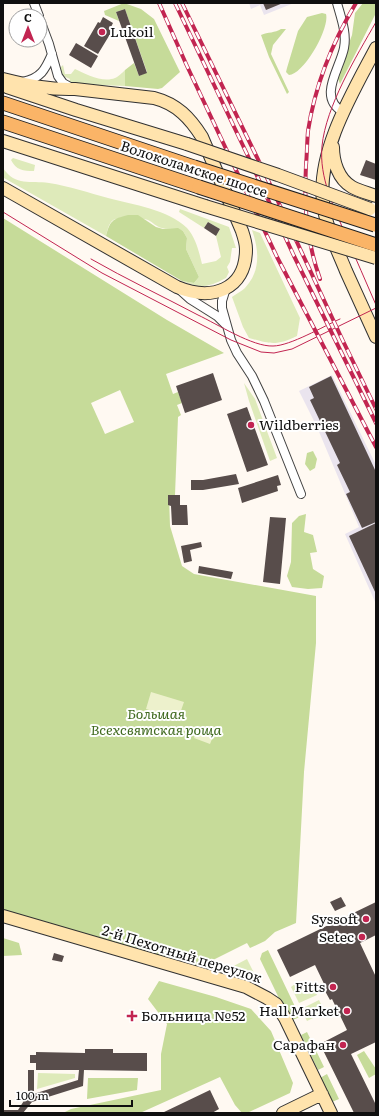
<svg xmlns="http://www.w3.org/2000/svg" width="379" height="1116" viewBox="0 0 379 1116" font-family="Literata,serif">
<rect width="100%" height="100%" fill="#fff9f2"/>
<!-- industrial -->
<path fill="#eae4ee" d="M249 3H294L264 15 260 5 251 9Z
M332 375 376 465V604L345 534 359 527 317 427 299 391Z"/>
<!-- green -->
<path fill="#deeaba" d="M63 65 65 74H71L75 69C85 74 103 83 115 78 118 77 122 73 125 70V86L76 84 69 82 70 79 61 75 59 69Z
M13 158 35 165 34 171C23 171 16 170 11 160Z
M3 168C16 187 30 180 49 183 69 186 89 193 108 198 134 205 167 209 187 228 196 238 199 252 202 264L216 261 221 257 216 236 220 229 208 222 204 228 179 212 180 209 229 227 236 248H232L230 262 227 267 229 272 226 278C209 287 201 289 182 281L194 283 199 277 186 249 187 238 183 231C175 227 170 230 162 228 156 227 153 222 148 220 144 218 137 219 132 219 114 217 110 217 106 236L4 178Z
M252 230 260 233 300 318 297 336C276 346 271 344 249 338L243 327 232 297C236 294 242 291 245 288 261 271 259 250 252 230Z
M244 383 255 399 277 458 270 461 249 401Z
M247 959 257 979 226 970Z
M295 984 315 990 317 995 299 1003 291 987Z
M319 1000 325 1012 307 1021 301 1009Z
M38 1073 75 1074V1078L37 1089Z"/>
<!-- forest -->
<path fill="#c6db99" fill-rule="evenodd" d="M124 3 141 9 154 19 180 72 162 88 158 89 125 86V70L134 63 139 76 147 72 125 9 116 12 119 21 105 15 104 11Z
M363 3H376V13L340 84 337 76 352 35 355 13Z
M322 13 326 14C330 28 304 74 289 75L286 72 287 68 298 31 307 17Z
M281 29H286L273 45 271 54 289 92 287 94 269 57 261 35C268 32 275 33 281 29Z
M128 215H138L156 227 163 229 178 228 183 231 187 238 186 249 199 277 194 283 182 281 106 236C110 221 112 219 128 215Z
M3 218 167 320 224 353 166 374 173 394 178 392 182 403 177 405 181 415 178 417 175 495H169L170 526 182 566 194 574 316 596V643L304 772 296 923 275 932 265 941 250 948 247 943 207 963 210 969 3 910ZM120 390 134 422 105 434 91 403Z
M313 451 317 459 315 468 310 471 305 464 307 453Z
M306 514 304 532 313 535 317 552 310 553 313 569 324 576 322 588 308 589 292 587 287 576 291 562 292 523 299 516Z
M3 938 19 943 22 955 3 956Z
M268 950 300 1017 290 1021 260 959 262 953Z
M159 981 216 997 251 1009 271 1031 293 1083 290 1093 247 1113H242L235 1105 220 1077 140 1113H63L71 1109 161 1090V1054L167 1024 148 999Z
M307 1032 324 1067 318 1070 301 1035Z
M364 1051 376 1069V1074L369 1078 357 1055Z
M327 1074 339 1099 332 1102 320 1078Z
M88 1078H138L137 1090 87 1099Z"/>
<!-- pitch -->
<path fill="#edf1cc" d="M151 692 184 702 178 719 146 709Z
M198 728 214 734 210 744 194 738Z"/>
<!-- building -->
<path fill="#584d4b" d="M263 3H283L266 10Z
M125 9 147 73 139 76 116 12Z
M103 17 113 23 110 29 112 31 98 54 84 46 98 22 100 23Z
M76 43 98 56 91 68 69 55Z
M366 160 376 164V180L360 175Z
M208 222 220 229 216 236 204 228Z
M213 373 222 400 185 413 176 386Z
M331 376 376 472V522L362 528 346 494 350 492 337 465 340 463 310 400 314 398 309 387Z
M247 407 268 465 247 472 227 414Z
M236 474 239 484 203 490H191V480H203Z
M278 475 281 485 277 486 278 491 242 503 238 488Z
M168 495H180V505H187L188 525H172L171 506 168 505Z
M270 517 286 518 280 584 263 582Z
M376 523V594L349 536Z
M201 542 202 547 190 550 192 561 184 563 181 546Z
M199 566 233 572 231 579 198 573Z
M341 897 346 906 335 911 330 902Z
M376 902V935L360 943 376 977V1042L351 1054 376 1105V1113H354L320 1044 347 1030 332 999 330 1000 325 991 327 990 315 965 290 977 277 950Z
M54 953 64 956 62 962 52 960Z
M85 1049H113V1053H147V1071L84 1070 83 1086 32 1102 23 1113H3V1110H18L27 1096 78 1080 79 1070H36V1063H30V1055H36V1052L85 1053Z
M28 1070H34V1091H28Z
M210 1090 219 1109 212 1113H162Z"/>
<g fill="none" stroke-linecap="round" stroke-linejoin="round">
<!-- street casing -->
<g stroke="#424242" stroke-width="10">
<path id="street" d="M34 3 39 16
M337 3C341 18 347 33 344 48 340 69 317 97 343 112
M40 20 49 44 58 76 63 83 72 88
M23 82C41 78 45 70 52 54
M226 288 222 301V308L231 340 237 353 252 376 264 401 301 494
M180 290 190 299 217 316 225 324"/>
</g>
<!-- secondary casing -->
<g stroke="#313131" stroke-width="14">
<path id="secondary" d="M376 48C353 92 317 151 323 202 325 225 337 249 346 271 356 293 366 315 376 337
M3 79C27 85 50 90 75 89L154 98C177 104 190 118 202 137L242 231C244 237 246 243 246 249 246 291 211 301 177 287L3 188
M7 87 76 110 187 144
M3 141 205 206
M333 147C333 161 338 179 352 187 359 191 368 193 376 196
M3 916 246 987 267 998 276 1004 285 1018 331 1113
M283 1113 322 1094"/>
</g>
<!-- primary casing -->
<g stroke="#202020" stroke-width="15">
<path id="primary" d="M3 103 194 167
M3 122 199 187"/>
</g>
<!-- street -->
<use href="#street" stroke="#fff" stroke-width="8"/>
<!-- secondary -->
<use href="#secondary" stroke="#ffe3ad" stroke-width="12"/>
<!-- primary -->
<use href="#primary" stroke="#fab467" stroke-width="13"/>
<!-- tram -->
<path stroke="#c22551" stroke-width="1" d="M376 22C356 57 326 106 322 146 319 178 334 207 346 236 356 259 366 282 376 305
M3 212 102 273 231 340 261 352 274 353 292 349 376 308
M91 259C126 279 162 296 198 315 217 324 253 347 273 346 290 346 324 326 340 319"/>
<!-- rail casing -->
<g stroke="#c22551" stroke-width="4">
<path id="rail" d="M159 3 187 66 277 257 376 447
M175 3 247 154 294 256 376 423
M182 3 268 180 343 341 376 409
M320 279C306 239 304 207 306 165 307 154 307 142 308 131 315 85 332 43 356 3"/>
</g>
<!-- rail -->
<use href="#rail" stroke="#fff" stroke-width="2.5" stroke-dasharray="8" stroke-linecap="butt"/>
<!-- secondary-bridge casing -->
<g stroke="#313131" stroke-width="14" stroke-linecap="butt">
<path id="secondary-bridge" d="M187 144 278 175 370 209
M205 206 376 258"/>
</g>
<!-- primary-bridge casing -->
<g stroke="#202020" stroke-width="15" stroke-linecap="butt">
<path id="primary-bridge" d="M194 167 375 225
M199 187 376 245"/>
</g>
<!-- secondary-bridge -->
<use href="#secondary-bridge" stroke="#ffe3ad" stroke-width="12"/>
<!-- primary-bridge -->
<use href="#primary-bridge" stroke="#fab467" stroke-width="13"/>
</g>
<!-- markers -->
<g fill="#c22551" stroke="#fff" stroke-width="1.5">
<circle cx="102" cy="32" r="4"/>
<circle cx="251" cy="425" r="4"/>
<circle cx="366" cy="919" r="4"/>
<circle cx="362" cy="937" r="4"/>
<circle cx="333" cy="987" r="4"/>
<circle cx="347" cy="1011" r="4"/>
<path d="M130 1010h4v4h4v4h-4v4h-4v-4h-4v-4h4z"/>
<circle cx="343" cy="1045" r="4"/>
</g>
<g text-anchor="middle" stroke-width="4" stroke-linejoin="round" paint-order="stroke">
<!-- poi labels -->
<g font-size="14" fill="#0f0f0f" stroke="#fff" text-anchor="end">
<text x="110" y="37" text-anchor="start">Lukoil</text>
<text x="259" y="430" text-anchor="start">Wildberries</text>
<text x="358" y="924">Syssoft</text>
<text x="354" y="942">Setec</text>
<text x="325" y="992">Fitts</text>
<text x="339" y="1016">Hall Market</text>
<text x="141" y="1021" text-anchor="start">Больница №52</text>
<text x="335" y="1050">Сарафан</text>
</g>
<!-- street labels -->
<g font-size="14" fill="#0f0f0f" stroke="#fff">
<text transform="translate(194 169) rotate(18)" y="5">Волоколамское шоссе</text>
<text transform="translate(182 954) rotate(17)" y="5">2-й Пехотный переулок</text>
</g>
<!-- park labels -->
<g font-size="14" font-style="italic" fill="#3f691e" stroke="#fff">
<text x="156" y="719">Большая<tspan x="156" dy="16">Всехсвятская роща</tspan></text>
</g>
</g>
<!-- border -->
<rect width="379" height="1116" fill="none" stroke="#0f0f0f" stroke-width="8"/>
<!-- north arrow -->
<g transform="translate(28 28)"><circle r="19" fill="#ffffff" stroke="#9f9f9f"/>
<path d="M0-3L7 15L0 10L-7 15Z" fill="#c22551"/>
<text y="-6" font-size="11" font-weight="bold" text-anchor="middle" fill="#0f0f0f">С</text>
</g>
<!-- scale -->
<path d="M10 1100v6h122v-6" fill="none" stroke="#0f0f0f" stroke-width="2"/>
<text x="16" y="1100" font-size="12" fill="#0f0f0f" stroke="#ffffff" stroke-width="3" paint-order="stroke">100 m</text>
</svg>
